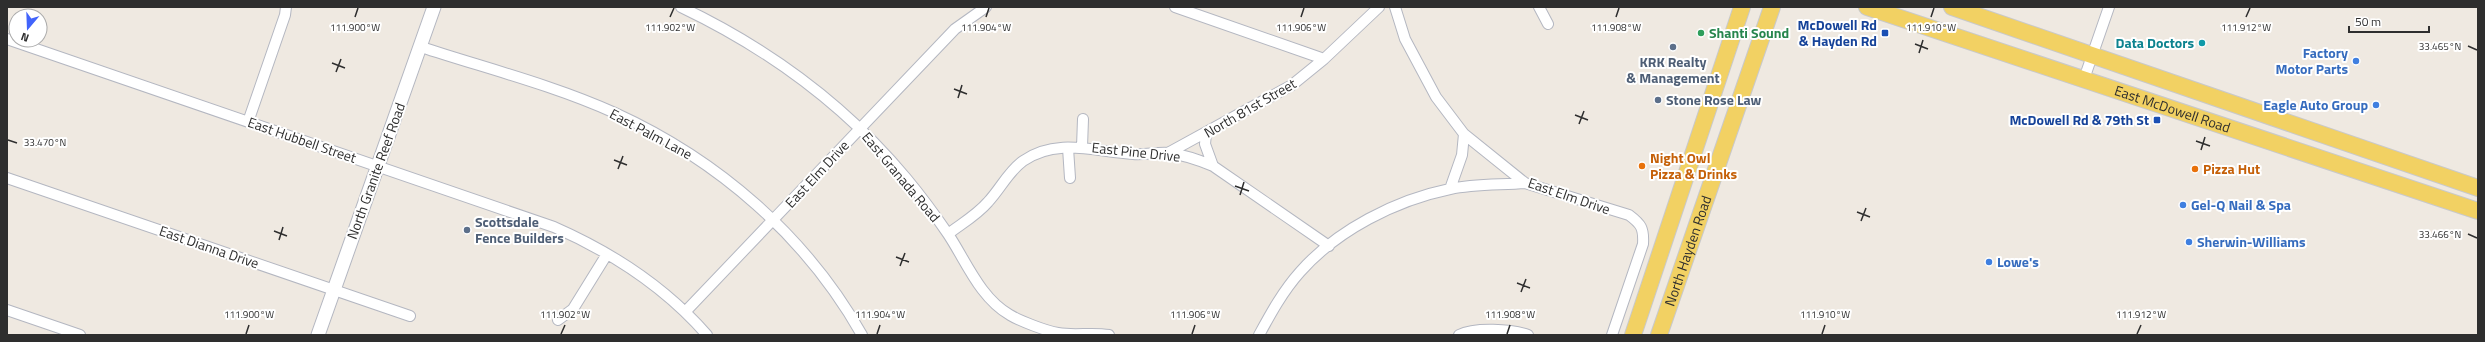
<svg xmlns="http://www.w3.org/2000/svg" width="2485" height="342" viewBox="0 0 2485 342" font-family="'Titillium Web',sans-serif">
<rect width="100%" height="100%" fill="#efe9e1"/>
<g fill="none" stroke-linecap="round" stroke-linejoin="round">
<!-- minor casing -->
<g stroke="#b4b7c1" stroke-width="12">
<path id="minor" d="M681 7C767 48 845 105 906 178 921 196 935 215 948 234 966 261 980 298 1010 315 1020 321 1046 331 1058 333 1075 336 1092 332 1109 335
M1175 7 1324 59
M1395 7 1405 39 1436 97 1464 134 1525 183 1629 215C1641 224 1644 228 1643 244L1612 335
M1539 7 1548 24
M7 39 554 227C611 252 666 288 707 335
M421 47C485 68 553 85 615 113 718 160 806 236 862 335
M2084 79 2109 7
M248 122 285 15 286 7
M1206 134 1205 144 1213 166
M1082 147 1083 119
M1068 148 1070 178
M1168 153 1292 85 1324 59 1379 7
M7 178 410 316
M1450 189 1462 155 1464 134
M948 234C961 224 977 215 988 202 1001 188 1008 172 1023 161 1057 137 1096 152 1133 154 1145 155 1157 152 1169 153 1185 155 1199 160 1213 166L1329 246
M7 310 80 335
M686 311 955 29 986 7
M558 320 573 309 607 254
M1259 335C1271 313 1283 291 1300 272 1337 230 1396 200 1450 189 1474 184 1501 185 1525 183
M1459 335C1475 327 1511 329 1528 335"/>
</g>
<!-- tertiary casing -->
<g stroke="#b4b7c1" stroke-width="15">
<path id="tertiary" d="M318 335 434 7"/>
</g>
<!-- primary casing -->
<g stroke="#c9c9c9" stroke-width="18">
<g id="primary">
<path id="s1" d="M1867 7 2478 211"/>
<path d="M1952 7 2478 188"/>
<path d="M1633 335 1742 7"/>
<path id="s2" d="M1659 335 1772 7"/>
</g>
</g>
<!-- minor -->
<use href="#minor" stroke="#fff" stroke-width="10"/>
<!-- tertiary -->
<use href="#tertiary" stroke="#fff" stroke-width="13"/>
<!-- primary -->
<use href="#primary" stroke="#f2d163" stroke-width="16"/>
</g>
<!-- ticks -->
<path fill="none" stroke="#2e2e2e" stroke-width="1.5" d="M355 17 358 8M670 17 674 8M986 17 989 8M1301 17 1304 8M1616 17 1619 8M1931 17 1934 8M2246 17 2250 8M1915 44 1928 49M2468 46 2477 50M1919 53 1923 40M332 63 345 68M336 72 341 59M954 89 967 94M958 98 962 85M1575 115 1588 120M1579 124 1584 111M8 140 17 143M2196 141 2210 146M2201 150 2205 137M614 160 627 165M618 169 623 156M1235 186 1249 191M1240 195 1244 182M1857 212 1870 217M1861 221 1866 208M274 231 287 236M2468 234 2477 238M279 240 283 227M896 257 909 262M900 266 905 253M1517 283 1530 288M1521 292 1526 279M246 334 249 325M561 334 565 325M877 334 880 325M1192 334 1195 325M1507 334 1510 325M1822 334 1825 325M2137 334 2141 325"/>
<!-- markers -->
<circle fill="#2e9e5b" stroke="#fff" stroke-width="1.5" cx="1701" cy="33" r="4"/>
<g fill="#1a4fb4" stroke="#fff" stroke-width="1.5">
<rect x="1881" y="29" width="8" height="8" rx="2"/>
<rect x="2153" y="116" width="8" height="8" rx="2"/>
</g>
<circle fill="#0f9aa8" stroke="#fff" stroke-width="1.5" cx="2202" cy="43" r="4"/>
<g fill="#5c6f8a" stroke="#fff" stroke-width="1.5">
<circle cx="1673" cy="47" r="4"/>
<circle cx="1658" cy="100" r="4"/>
<circle cx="467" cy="230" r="4"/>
</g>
<g fill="#3f7fe0" stroke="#fff" stroke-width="1.5">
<circle cx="2356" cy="61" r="4"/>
<circle cx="2376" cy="105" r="4"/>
<circle cx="2183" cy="205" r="4"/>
<circle cx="2189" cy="242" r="4"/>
<circle cx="1989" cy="262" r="4"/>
</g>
<g fill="#e8710a" stroke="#fff" stroke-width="1.5">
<circle cx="1642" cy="166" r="4"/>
<circle cx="2195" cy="169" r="4"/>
</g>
<g text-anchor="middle" stroke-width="4" stroke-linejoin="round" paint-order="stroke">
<!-- transit labels -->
<g font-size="14" font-weight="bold" fill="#164399" stroke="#fff" text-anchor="end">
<text x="1877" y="30">McDowell Rd<tspan x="1877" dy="16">&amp; Hayden Rd</tspan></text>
<text x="2149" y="125">McDowell Rd &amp; 79th St</text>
</g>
<!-- leisure labels -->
<g font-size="14" font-weight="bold" fill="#27864d" stroke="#fff" text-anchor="start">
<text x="1709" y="38">Shanti Sound</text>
</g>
<!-- culture labels -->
<g font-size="14" font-weight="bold" fill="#0d838f" stroke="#fff" text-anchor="end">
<text x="2194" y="48">Data Doctors</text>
</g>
<!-- shop labels -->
<g font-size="14" font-weight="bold" fill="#366cbe" stroke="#fff" text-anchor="start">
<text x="2348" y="58" text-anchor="end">Factory<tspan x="2348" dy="16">Motor Parts</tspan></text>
<text x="2368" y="110" text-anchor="end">Eagle Auto Group</text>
<text x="2191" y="210">Gel-Q Nail &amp; Spa</text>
<text x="2197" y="247">Sherwin-Williams</text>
<text x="1997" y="267">Lowe's</text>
</g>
<!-- service labels -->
<g font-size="14" font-weight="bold" fill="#4e5e75" stroke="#fff" text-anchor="start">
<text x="1673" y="67" text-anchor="middle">KRK Realty<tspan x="1673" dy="16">&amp; Management</tspan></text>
<text x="1666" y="105">Stone Rose Law</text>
<text x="475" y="227">Scottsdale<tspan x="475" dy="16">Fence Builders</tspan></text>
</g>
<!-- street labels -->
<g font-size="14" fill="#2e2e2e" stroke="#fff">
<text transform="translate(1250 108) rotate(-30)" y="5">North 81st Street</text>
<text dy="5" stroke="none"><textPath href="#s1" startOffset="322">East McDowell Road</textPath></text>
<text transform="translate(651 134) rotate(28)" y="5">East Palm Lane</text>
<text transform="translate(302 140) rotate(19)" y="5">East Hubbell Street</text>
<text transform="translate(1136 152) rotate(6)" y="5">East Pine Drive</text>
<text transform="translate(376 171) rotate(-70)" y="5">North Granite Reef Road</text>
<text transform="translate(817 174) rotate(-47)" y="5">East Elm Drive</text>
<text transform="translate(901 177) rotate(50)" y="5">East Granada Road</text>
<text transform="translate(1569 196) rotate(19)" y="5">East Elm Drive</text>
<text transform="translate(209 247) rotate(19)" y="5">East Dianna Drive</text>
<text dy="5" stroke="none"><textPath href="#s2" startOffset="89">North Hayden Road</textPath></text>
</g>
<!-- food labels -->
<g font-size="14" font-weight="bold" fill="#c56008" stroke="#fff" text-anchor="start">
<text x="1650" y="163">Night Owl<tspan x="1650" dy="16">Pizza &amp; Drinks</tspan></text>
<text x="2203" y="174">Pizza Hut</text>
</g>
</g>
<g font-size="10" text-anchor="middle" fill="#2e2e2e" stroke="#fff" stroke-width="4" stroke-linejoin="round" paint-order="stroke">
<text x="355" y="31">111.900°W</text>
<text x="670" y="31">111.902°W</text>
<text x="986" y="31">111.904°W</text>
<text x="1301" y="31">111.906°W</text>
<text x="1931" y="31">111.910°W</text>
<text x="2246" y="31">111.912°W</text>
<text x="1616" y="31">111.908°W</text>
<text x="2440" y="50">33.465°N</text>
<text x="45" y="146">33.470°N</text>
<text x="2440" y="238">33.466°N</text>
<text x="249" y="318">111.900°W</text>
<text x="565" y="318">111.902°W</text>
<text x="880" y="318">111.904°W</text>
<text x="1195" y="318">111.906°W</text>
<text x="1510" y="318">111.908°W</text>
<text x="1825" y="318">111.910°W</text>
<text x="2141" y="318">111.912°W</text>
</g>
<!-- border -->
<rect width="2485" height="342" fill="none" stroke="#2e2e2e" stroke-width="16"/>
<!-- north arrow -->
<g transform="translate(28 28) rotate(199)"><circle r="19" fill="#ffffff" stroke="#ababab"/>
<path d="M0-3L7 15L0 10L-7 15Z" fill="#4264fb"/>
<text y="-6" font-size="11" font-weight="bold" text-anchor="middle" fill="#2e2e2e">N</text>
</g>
<!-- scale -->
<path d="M2349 26v6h80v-6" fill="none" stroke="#2e2e2e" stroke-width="2"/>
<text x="2355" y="26" font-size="12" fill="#2e2e2e" stroke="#ffffff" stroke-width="3" paint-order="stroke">50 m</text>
</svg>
